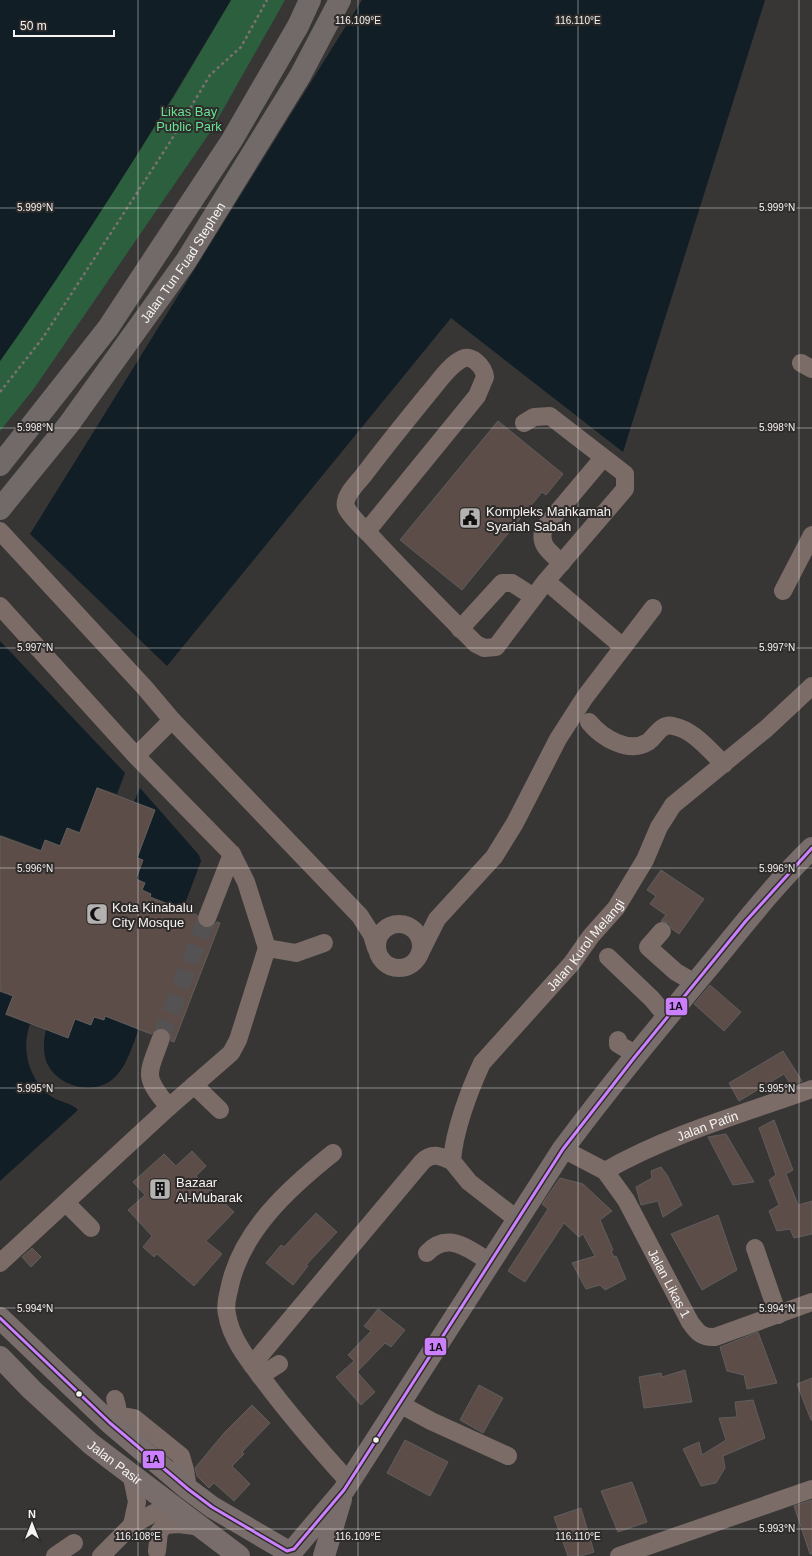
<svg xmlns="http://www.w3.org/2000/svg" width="812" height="1556" viewBox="0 0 812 1556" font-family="Helvetica,sans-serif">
<rect width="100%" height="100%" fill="#373635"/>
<!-- green -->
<path fill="#2b5f3e" d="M231 0H285L211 131 33 390 0 431V361L28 321 115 189 175 95Z"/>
<!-- water -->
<path fill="#111e25" d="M0 0H231C158 123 83 244 0 361Z
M362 0H765L623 452 451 318 167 666 30 534Z
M0 641 125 773 117 794 97 787 79 832 67 828 60 845 45 840 41 850 1 835 0 837Z
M140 788 199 855 201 861 183 909 150 897 151 894 142 890 145 883 136 879 143 860 137 858 155 810 134 802Z
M0 992 13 996 5 1015 30 1024C21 1049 28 1077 49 1095 58 1102 70 1102 78 1110L0 1181Z
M105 1016 139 1029C132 1046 126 1071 109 1082 87 1096 51 1083 45 1057 43 1048 44 1038 46 1029L68 1038 75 1019 90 1025 94 1017 103 1020Z"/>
<!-- building -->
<path fill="#5d4d49" stroke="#5f5e5d" d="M498 421 563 474 546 495 542 492 462 590 400 540Z
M97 788 155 810 137 858 143 860 136 879 145 883 142 890 151 894 150 897 197 915 199 924 203 928H209L217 922 220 923 174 1042 171 1041V1036L165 1028H159L151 1034 105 1016 104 1020 94 1017 91 1025 75 1019 68 1038 6 1014 13 996 0 991V836L41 851 45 840 60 846 67 828 80 833Z
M661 870 704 899 679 934 672 929 669 923 661 921 666 915 650 904 656 896 647 890Z
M710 985 741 1012 724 1031 694 1004Z
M783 1051 802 1081 791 1085 784 1074 739 1101 729 1083Z
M774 1120 793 1170 786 1174 798 1205 812 1201V1234L794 1238 790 1229 777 1231 769 1211 779 1205 769 1180 776 1175 759 1128Z
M726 1134 754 1182 733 1185 708 1137Z
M192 1151 206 1166 196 1176 234 1212 206 1241 222 1254 194 1286 157 1254 154 1257 143 1247 152 1236 128 1210 145 1195 133 1182 164 1154 176 1166Z
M661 1167 667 1175 682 1205 663 1217 658 1201 641 1205 636 1187 652 1178 651 1171Z
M560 1178 583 1184 612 1211 600 1220 613 1250 611 1251 614 1257 616 1256 626 1279 605 1290 600 1285 586 1289 572 1263 595 1256 583 1234 579 1237 564 1223 525 1282 508 1271 548 1209 542 1204Z
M316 1213 337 1232 306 1265 308 1266 293 1285 266 1263 281 1245 284 1247Z
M718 1215 737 1270 702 1290 671 1234Z
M32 1248 41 1257 31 1267 22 1257Z
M378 1309 405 1330 391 1347 385 1343 357 1372 375 1392 361 1405 336 1377 354 1361 348 1355 371 1331 364 1326Z
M758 1332 777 1383 747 1389 744 1375 727 1371 720 1347Z
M685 1370 692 1402 644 1408 639 1377 661 1373 662 1377Z
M812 1378V1420H811L797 1384Z
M479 1385 503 1398 483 1433 460 1420Z
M753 1400 765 1438 723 1456 725 1468 716 1483 701 1486 683 1449 699 1442 702 1455 726 1440 719 1418 737 1417 735 1402Z
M252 1405 270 1423 242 1452 244 1454 232 1466 250 1484 234 1501 214 1483 209 1488 197 1476 195 1468 224 1433Z
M405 1440 448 1462 430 1496 387 1473Z
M632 1482 647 1522 618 1532 601 1491Z
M812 1500V1554H810L794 1506Z
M581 1508 594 1552 581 1556H568L554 1517Z"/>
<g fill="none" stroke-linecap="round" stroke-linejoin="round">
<!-- minor-tunnel -->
<path stroke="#545252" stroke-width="18" stroke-dasharray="18 9" stroke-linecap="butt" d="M161 1038 207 918"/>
<!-- path -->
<path stroke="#7b716e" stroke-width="2.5" stroke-dasharray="3 3" stroke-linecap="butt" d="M0 392 42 339 170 142 210 75 241 47 267 0"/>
<!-- minor -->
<g stroke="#7c6c67" stroke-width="18">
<path d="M801 363 812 369"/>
<path d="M0 531 145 688 172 720 360 916 372 935 376 948"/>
<path d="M367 531 477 396 485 377C484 367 472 354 462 359 448 366 438 383 428 394 406 421 384 448 363 476 357 483 343 497 346 507 349 515 364 529 370 535 404 572 440 608 476 644L484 648 496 647 546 581 625 489V474L550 416 534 417 524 423"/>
<path d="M562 563C550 552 538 545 544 528L603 458"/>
<path d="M546 581 623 647"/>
<path d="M783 591 812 535"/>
<path d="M0 606 136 756 232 854 246 882 267 948 238 1040 231 1053 169 1107 0 1263"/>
<path d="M460 629 502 583H512L534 597"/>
<path d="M589 722C602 738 629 754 648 742 656 736 661 723 673 726 694 730 709 750 724 764"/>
<path d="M136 756 172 720"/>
<path d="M207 918 232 854"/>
<circle cx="399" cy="946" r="22"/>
<path d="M662 931 648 947 676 972 695 983"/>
<path d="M267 948 296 953 324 943"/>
<path d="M419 955 437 919 494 857 515 823 558 739 585 697 653 608"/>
<path d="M608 957 652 999 667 1017"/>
<path d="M161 1038C148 1075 142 1075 169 1107"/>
<path d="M618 1040V1044L637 1055"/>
<path d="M194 1085 220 1110"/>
<path id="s1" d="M563 1149 605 1171 626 1200 690 1322C697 1332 702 1338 715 1337L812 1302"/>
<path d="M333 1153C289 1188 240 1232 229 1290 227 1298 225 1307 227 1314 231 1340 250 1362 265 1382 291 1417 320 1450 349 1482"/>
<path id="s2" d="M605 1171C670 1134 742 1114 812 1089"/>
<path d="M66 1203 91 1228"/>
<path id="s3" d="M518 1220 469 1182 452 1161C454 1131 469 1091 482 1063L572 963 591 936 616 908 645 860 659 827 673 805 767 728 812 686"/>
<path d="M755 1248 778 1315"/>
<path d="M427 1253C448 1230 471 1250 491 1263"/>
<path d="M252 1365 422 1162C432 1152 440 1156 452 1161"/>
<path d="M260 1376 279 1364"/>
<path d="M115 1399 117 1406V1415"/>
<path d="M398 1403 431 1421 508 1456"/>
<path d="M110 1423 117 1415 134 1418 181 1456 185 1470 188 1489"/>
<path d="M131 1473 137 1502 132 1525"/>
<path d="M157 1551 159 1532 165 1525 179 1524 202 1527"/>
<path d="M55 1556 74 1543"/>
<path d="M101 1556 132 1525 154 1513 181 1511"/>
<path d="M619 1556 812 1489"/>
</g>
<!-- major -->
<g stroke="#786d6b" stroke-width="22">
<path d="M0 1318 110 1423 188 1489 212 1507 287 1551"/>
<path id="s4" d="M0 1357 32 1390 91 1444 239 1556"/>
<path d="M294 1549 344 1490 563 1149C609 1087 658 1028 707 969 741 928 774 885 812 848"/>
<path d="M324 1556 341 1499"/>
</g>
<!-- highway -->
<g stroke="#716a68" stroke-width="22">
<path d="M0 465 108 328 232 140 298 26 310 0"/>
<path id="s5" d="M0 509 69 424 186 261 300 76 340 0"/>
</g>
<!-- bus-1 casing -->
<g stroke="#2e2b2a" stroke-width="6">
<path id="bus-1" d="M0 1318 110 1423 188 1489 212 1507 287 1551 294 1549 344 1490 563 1149 634 1058 745 922 812 848"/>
</g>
<!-- bus-1 -->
<use href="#bus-1" stroke="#cc80ff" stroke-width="3"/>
</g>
<!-- ticks -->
<path fill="none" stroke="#f6f4f3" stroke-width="1" stroke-opacity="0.45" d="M138 0V1556M358 0V1556M578 0V1556M799 0V1556M0 208H812M0 428H812M0 648H812M0 868H812M0 1088H812M0 1308H812M0 1529H812"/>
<!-- icons -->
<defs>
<g id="civic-square" transform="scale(1.15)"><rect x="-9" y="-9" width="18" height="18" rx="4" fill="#b3b2b0" stroke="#2e2b2a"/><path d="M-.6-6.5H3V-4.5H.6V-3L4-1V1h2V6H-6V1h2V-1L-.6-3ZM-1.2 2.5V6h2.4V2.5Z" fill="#111"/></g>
<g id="mosque-square" transform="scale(1.15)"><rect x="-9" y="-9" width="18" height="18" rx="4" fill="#b3b2b0" stroke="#2e2b2a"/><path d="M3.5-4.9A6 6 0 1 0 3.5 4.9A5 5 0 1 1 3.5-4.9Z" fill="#111"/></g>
<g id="building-square" transform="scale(1.15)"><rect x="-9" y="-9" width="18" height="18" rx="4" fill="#b3b2b0" stroke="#2e2b2a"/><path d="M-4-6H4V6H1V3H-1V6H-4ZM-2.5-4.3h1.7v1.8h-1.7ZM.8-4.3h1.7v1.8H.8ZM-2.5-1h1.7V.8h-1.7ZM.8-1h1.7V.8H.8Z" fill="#111"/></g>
</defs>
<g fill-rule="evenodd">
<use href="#civic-square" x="470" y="518"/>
<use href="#mosque-square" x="97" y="914"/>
<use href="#building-square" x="160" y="1189"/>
</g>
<!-- markers -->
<g fill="#f6f4f3" stroke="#2e2b2a" stroke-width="1.5">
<circle cx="79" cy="1394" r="3.5"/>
<circle cx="376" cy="1440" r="3.5"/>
</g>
<g text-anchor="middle" stroke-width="4" stroke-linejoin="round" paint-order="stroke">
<!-- park labels -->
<g font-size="13" fill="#67e394" stroke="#2e2b2a">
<text x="189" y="116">Likas Bay<tspan x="189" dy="15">Public Park</tspan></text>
</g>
<!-- street labels -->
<g font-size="13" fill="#f6f4f3" stroke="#2e2b2a">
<text dy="5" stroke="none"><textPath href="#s5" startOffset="307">Jalan Tun Fuad Stephen</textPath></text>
<text dy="5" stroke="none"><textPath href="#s3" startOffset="349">Jalan Kurol Melangi</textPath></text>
<text dy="5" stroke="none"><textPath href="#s2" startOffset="112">Jalan Patin</textPath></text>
<text dy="5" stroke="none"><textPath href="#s1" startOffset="177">Jalan Likas 1</textPath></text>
<text dy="5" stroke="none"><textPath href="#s4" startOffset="156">Jalan Pasir</textPath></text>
</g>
<!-- poi labels -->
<g font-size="13" fill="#f6f4f3" stroke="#2e2b2a" text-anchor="start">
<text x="486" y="516">Kompleks Mahkamah<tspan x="486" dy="15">Syariah Sabah</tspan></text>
<text x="112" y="912">Kota Kinabalu<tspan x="112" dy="15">City Mosque</tspan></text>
<text x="176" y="1187">Bazaar<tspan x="176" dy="15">Al-Mubarak</tspan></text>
</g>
</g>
<g font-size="10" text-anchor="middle" fill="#f6f4f3" stroke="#2e2b2a" stroke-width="4" stroke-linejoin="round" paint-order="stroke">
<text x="358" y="24">116.109°E</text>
<text x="578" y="24">116.110°E</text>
<text x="35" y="211">5.999°N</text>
<text x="777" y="211">5.999°N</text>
<text x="35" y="431">5.998°N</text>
<text x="777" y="431">5.998°N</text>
<text x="35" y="651">5.997°N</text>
<text x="777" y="651">5.997°N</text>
<text x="35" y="872">5.996°N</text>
<text x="777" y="872">5.996°N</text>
<text x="35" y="1092">5.995°N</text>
<text x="777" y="1092">5.995°N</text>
<text x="35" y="1312">5.994°N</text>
<text x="777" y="1312">5.994°N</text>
<text x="777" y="1532">5.993°N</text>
<text x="138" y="1540">116.108°E</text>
<text x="358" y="1540">116.109°E</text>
<text x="578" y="1540">116.110°E</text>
</g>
<g stroke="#2e2b2a" stroke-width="1.5">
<rect x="665" y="997" width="23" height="19" rx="4" fill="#cc80ff"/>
<rect x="424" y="1337" width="23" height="19" rx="4" fill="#cc80ff"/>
<rect x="142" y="1450" width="23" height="19" rx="4" fill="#cc80ff"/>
</g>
<g font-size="11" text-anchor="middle" font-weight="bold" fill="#111">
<text x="676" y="1010">1A</text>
<text x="436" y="1351">1A</text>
<text x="153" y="1463">1A</text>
</g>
<!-- north arrow -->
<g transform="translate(32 1524)" stroke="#2e2b2a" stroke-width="3" paint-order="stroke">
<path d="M0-3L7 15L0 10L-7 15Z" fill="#f6f4f3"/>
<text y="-6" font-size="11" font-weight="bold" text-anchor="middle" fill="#f6f4f3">N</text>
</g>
<!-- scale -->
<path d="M14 30v6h100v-6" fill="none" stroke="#f6f4f3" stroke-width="2"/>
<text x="20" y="30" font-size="12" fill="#f6f4f3" stroke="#2e2b2a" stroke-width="3" paint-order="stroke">50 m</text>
</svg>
